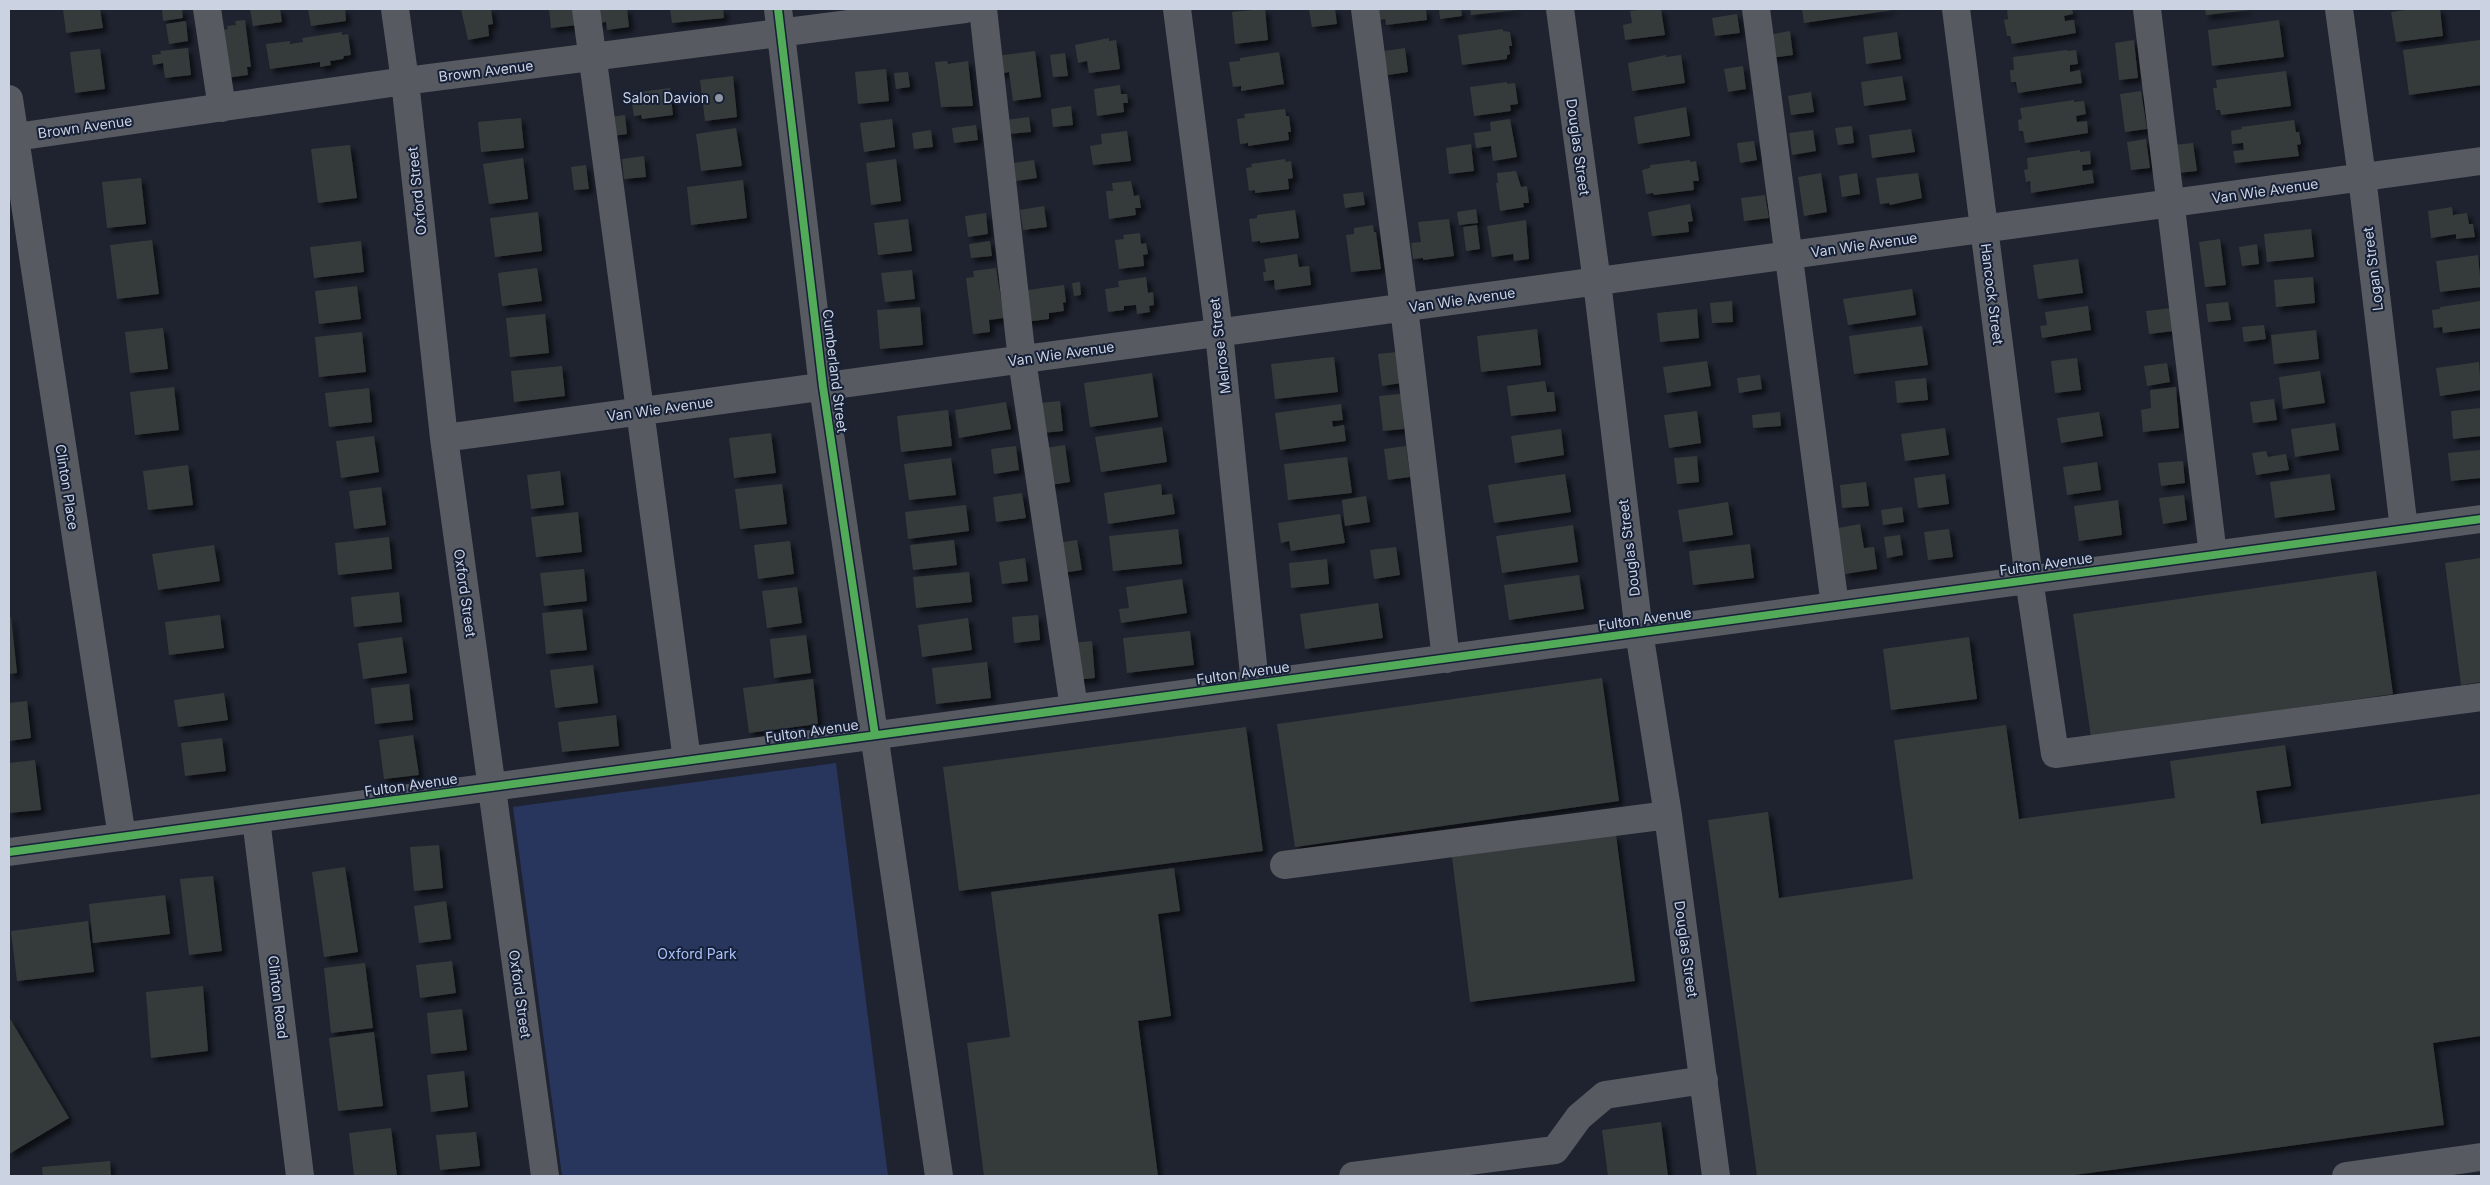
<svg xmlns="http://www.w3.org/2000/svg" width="2490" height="1185" viewBox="0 0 2490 1185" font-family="Inter,sans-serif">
<defs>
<filter id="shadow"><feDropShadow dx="4.5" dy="4.5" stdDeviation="2.5" flood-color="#0009"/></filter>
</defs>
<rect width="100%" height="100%" fill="#1e232f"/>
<!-- green -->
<path fill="#28365e" d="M836 763 888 1176H562L513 807Z"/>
<!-- building -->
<path fill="#363b3b" filter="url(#shadow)" d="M63 9H100L103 28 66 33Z
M162 9H182L183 18 163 21Z
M250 9H280L282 22 253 26Z
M308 9H345L346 21 311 26Z
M461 9H491L493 24 488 25 489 36 468 40Z
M549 9H578L579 25 551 28Z
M596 9H627L629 27 607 30 606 22 598 23Z
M670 9H723L724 18 672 23Z
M1265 9 1268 40 1235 44 1232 12Z
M1335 9 1337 24 1312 27 1309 10Z
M1378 9H1426L1427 20 1386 25 1385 19 1380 20Z
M1439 9H1461L1462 16 1440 19Z
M1470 9H1517V10L1471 15Z
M1648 9H1661L1665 35 1625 40 1623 25 1632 23 1630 11Z
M1802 9H1893V10L1804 23Z
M2007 9H2072L2073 14 2064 16 2065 21 2074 20 2076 33 2012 44 2010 36H2007L2004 20 2008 19Z
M2205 9H2249V10L2206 15Z
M2413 9H2440L2443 36 2396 42 2391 12Z
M1737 14 1740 33 1715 36 1712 18Z
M245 20 251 67H247L248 75 226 78 216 31 228 29 227 26 236 25 235 21Z
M2279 20 2284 57 2212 66 2208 30Z
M186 21 188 41 169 44 166 24Z
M1503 29V31L1510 32 1512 46H1509L1510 54 1507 55V59L1462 65 1458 35Z
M1790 31 1793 55 1771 58 1768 35Z
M342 32V35L348 34 351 55 344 56 343 59 330 61 331 65 320 67V62L270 69 266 44 290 41V44L303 42 302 38Z
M1897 32 1901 59 1866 64 1863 37Z
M1109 38V41L1116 40 1120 69 1089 73 1087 61 1078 63 1075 45Z
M2134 40 2138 78 2119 80 2115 43Z
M2480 40 2481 85 2409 95 2403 50Z
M188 48 191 75 165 78 163 63 153 65 152 55 161 54 160 51Z
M1405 48 1408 72 1388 75 1387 73H1383L1381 56 1385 55 1384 51Z
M100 49 105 89 75 93 70 52Z
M2067 50 2068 51 2076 50 2078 64 2070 65V72L2080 70 2082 83 2018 93 2016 82H2011L2010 70H2014L2013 57Z
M1035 51 1041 97 1013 101 1009 72 999 74 996 56Z
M1279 52 1284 84 1241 91V86L1233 87 1229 62 1240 61V58Z
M1065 53 1068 76 1053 77 1050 55Z
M1666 55V57L1681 55 1685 83 1632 91 1628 63Z
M947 61 948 64 968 61 973 106 941 107 935 62Z
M1743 66 1746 89 1728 92 1724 69Z
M886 69 889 101 858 104 855 72Z
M2286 71 2291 106 2221 115 2220 110H2216L2213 88H2217L2216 80Z
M908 72 910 87 896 89 894 73Z
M733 76 737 117 705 121 700 80Z
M1902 76 1906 100 1864 106 1861 82Z
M1507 82V84L1515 83 1518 104 1510 105 1511 111 1474 116 1470 87Z
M1120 85 1121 94H1127L1128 103H1123L1124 112 1097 116 1094 89Z
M670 88 673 115 642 119 641 115 634 116 631 97 639 96V92Z
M2141 91 2147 129 2125 132 2120 94Z
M1811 92 1814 112 1791 115 1788 96Z
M2074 100V102L2084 101 2086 114 2076 116 2077 122 2087 121 2088 133 2025 143 2023 131H2019L2018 120 2022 119 2020 108Z
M1071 106 1073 125 1053 127 1051 109Z
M1686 107 1690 136 1638 144 1634 117Z
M1285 109 1286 116H1289L1291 132H1288L1289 140 1248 146V143L1240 144 1237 119 1245 118 1244 114Z
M625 115 627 134 613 136 611 117Z
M1029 117 1031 132 1008 134 1006 120Z
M521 118 524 148 481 152 478 122Z
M892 119 895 147 864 152 860 123Z
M1510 119 1517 157 1493 161 1491 146 1476 148 1474 133 1491 131 1490 122Z
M2294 120 2296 132H2299L2301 144 2297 145 2299 156 2235 163 2233 151 2244 150 2243 143 2232 144 2231 131 2242 129 2241 127Z
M976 125 978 140 954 143 952 128Z
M1852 126 1854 143 1838 145 1835 128Z
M736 128 742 166 701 171 696 134Z
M1911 129 1915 152 1872 158 1869 135Z
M931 130 933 147 914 149 912 133Z
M1813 130 1816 151 1792 155 1789 133Z
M1127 131 1131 161 1093 165 1090 146 1102 144 1101 134Z
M2146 139 2150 168 2131 170 2127 142Z
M1754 141 1757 160 1740 163 1737 143Z
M2193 143 2197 171 2178 173 2174 145Z
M1471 144 1474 171 1449 174 1446 148Z
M350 145 357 198 318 203 311 149Z
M2080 150V152L2090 151 2091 164 2082 165 2083 171 2092 170 2094 183 2031 193 2030 181 2026 182 2024 170 2028 169 2027 158Z
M644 156 646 177 624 179 622 159Z
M523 158 528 199 489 204 483 164Z
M896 159 901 201 871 205 866 163Z
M1285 159 1286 162 1291 161 1293 178 1288 179 1289 189 1255 193V190L1249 191 1246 168 1252 167 1251 164Z
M1034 160 1037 178 1016 181 1014 163Z
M1690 160V162L1696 161 1699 181H1693L1694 190 1654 195 1653 193 1646 194 1642 170 1650 168V165Z
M586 165 589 189 574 190 571 167Z
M1516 171 1521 187 1527 186 1529 203H1523L1524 207 1500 211 1496 183H1498L1497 173Z
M1821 173 1827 212 1804 216 1798 177Z
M1857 173 1860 194 1842 197 1839 176Z
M1918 173 1922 198 1890 205 1889 203 1880 204 1876 178Z
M141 178 146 224 107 228 102 182Z
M743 180 747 218 691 225 687 187Z
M1131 181 1134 196 1139 195 1141 208H1135L1136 215 1109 219 1106 191H1113L1112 183Z
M1363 192 1365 205 1345 208 1343 194Z
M1765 195 1769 218 1744 221 1741 198Z
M1690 204 1693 221 1688 222 1689 232 1652 236 1648 212Z
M1044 206 1047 227 1023 230 1020 210Z
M2452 207 2453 215 2467 213 2469 224H2473L2475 237 2456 239V234L2431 238 2428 211Z
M1476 209 1478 223 1459 225 1457 212Z
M1295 210 1299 238 1260 243V241L1252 242 1249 219 1257 218V215Z
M538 212 542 251 495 257 490 218Z
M986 213 988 234 968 237 965 216Z
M908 219 912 251 878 255 874 223Z
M1449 219 1454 256 1423 260V258L1413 259 1411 243 1421 242 1418 222Z
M1526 220 1529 259 1514 261 1513 254 1492 257 1487 226Z
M1373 225 1374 232H1376L1381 269 1351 272 1346 235 1354 234V228Z
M1477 225 1480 249 1466 251 1463 227Z
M2311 229 2314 257 2267 262 2264 234Z
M1140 233 1141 244 1146 243 1148 254 1143 255 1144 266 1119 269 1115 240 1124 239 1123 235Z
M2220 239 2226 285 2205 287 2199 242Z
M152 240 159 294 117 299 110 245Z
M361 241 364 272 314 278 310 247Z
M990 241 992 256 971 258 969 244Z
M2257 244 2259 264 2242 266 2239 247Z
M1297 254 1299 267 1309 266 1311 285 1275 290 1274 280 1264 281 1263 272H1266L1264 259Z
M2478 255 2481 287 2440 292 2436 261Z
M2078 259 2083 293 2038 299 2033 265Z
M537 268 542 301 502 306 498 273Z
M996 268 1004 318 989 320 990 332 973 334 966 278 974 277 973 271Z
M912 270 915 299 885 302 881 273Z
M1146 277 1148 293 1153 292 1154 305 1149 306 1150 312 1137 314 1136 305 1124 306V310L1108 312 1105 289 1119 287 1118 281Z
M2313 277 2315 303 2276 307 2274 280Z
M1080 282 1081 295 1074 296 1072 283Z
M1064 285 1066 302 1063 303 1064 311 1049 313V319L1025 322 1022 302 1029 301 1028 290Z
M357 286 361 319 319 324 315 291Z
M1912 289 1916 315 1848 325 1843 299Z
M1732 301 1733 322 1712 323 1710 303Z
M2480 301 2481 328 2443 333 2442 327 2434 328 2432 310 2440 309V307Z
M2228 302 2231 320 2208 322 2206 304Z
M2088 306 2091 330 2042 338 2040 326 2047 325 2045 312Z
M920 307 923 345 880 349 877 310Z
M2171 308 2174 331 2149 334 2146 311Z
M1697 309 1699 338 1660 342 1657 313Z
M545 314 549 353 510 357 506 318Z
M2264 325 2266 339 2244 342 2242 327Z
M1922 326 1928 365 1854 374 1849 336Z
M163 328 168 369 130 373 125 332Z
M1537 329 1541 365 1481 372 1477 336Z
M2316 330 2319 359 2274 364 2271 335Z
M362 332 366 372 319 377 315 337Z
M1397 352 1401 383 1382 386 1378 354Z
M1334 357 1338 392 1275 399 1271 364Z
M2077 358 2081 390 2055 393 2051 361Z
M1707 361 1711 386 1667 393 1663 367Z
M2479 362 2481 390 2440 396 2436 368Z
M2167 363 2170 382 2147 386 2144 366Z
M562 366 565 396 514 402 511 371Z
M2320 371 2325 403 2283 409 2279 377Z
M1152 373 1158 417 1090 427 1084 383Z
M1760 375 1762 389 1739 393 1737 378Z
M1926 378 1928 400 1897 403 1895 381Z
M1545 381 1547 392H1554L1556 411 1511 416 1507 386Z
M174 387 179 430 135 435 130 392Z
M2176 387 2179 428 2143 432 2141 410 2151 408 2150 390Z
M369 388 372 422 329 427 325 393Z
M1401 394 1404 429 1383 431 1379 396Z
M2274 399 2277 420 2253 423 2250 402Z
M1060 401 1063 431 1042 433 1040 403Z
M1006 402 1011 429 959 438 955 410Z
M1341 404 1343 420 1332 421 1333 427 1344 425 1346 441 1280 450 1275 413Z
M2481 408V436L2453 439 2451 411Z
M948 410 952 446 901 452 897 416Z
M1697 411 1701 443 1669 448 1664 415Z
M1780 412 1781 426 1753 428 1752 415Z
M2099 412 2103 436 2061 443 2057 418Z
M2335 423 2339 450 2295 457 2291 429Z
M1162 427 1167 462 1101 472 1095 437Z
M1945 428 1949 455 1905 461 1901 434Z
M1561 429 1564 455 1515 463 1511 436Z
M771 433 776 473 734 478 729 438Z
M374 436 379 472 341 478 336 441Z
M1065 445 1070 482 1050 485 1045 448Z
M1016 446 1019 470 994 474 991 449Z
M1406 446 1410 477 1388 480 1384 449Z
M2481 450V478L2451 481 2448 453Z
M2266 451 2268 457 2286 454 2289 470 2256 475 2252 453Z
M1697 456 1699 482 1677 484 1674 458Z
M1347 457 1352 493 1288 500 1284 464Z
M951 458 956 495 909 500 904 464Z
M2183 461 2185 483 2161 486 2158 463Z
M2097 462 2101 490 2067 495 2063 467Z
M188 465 193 505 148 510 143 471Z
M560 471 564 505 531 509 527 475Z
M1565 474 1571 512 1494 523 1488 485Z
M1945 474 1949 504 1918 508 1914 478Z
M2330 474 2335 510 2275 518 2270 482Z
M1866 482 1869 506 1842 508 1840 485Z
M782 484 787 524 740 529 735 489Z
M1161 484 1162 495 1172 494 1175 514 1108 524 1104 493Z
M381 487 386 525 354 529 349 491Z
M1022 493 1026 518 996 522 993 497Z
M2184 495 2187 520 2163 524 2159 498Z
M1366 496 1370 522 1345 526 1342 500Z
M2118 500 2122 535 2079 541 2074 506Z
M1728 502 1733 535 1683 542 1678 510Z
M966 505 969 531 908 539 905 512Z
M1902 507 1904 522 1883 525 1881 510Z
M578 512 582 552 536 557 531 517Z
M1340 514 1345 543 1291 551 1289 541 1281 543 1278 523Z
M1860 524 1864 548 1874 547 1877 569 1845 574 1838 528Z
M1573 525 1578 562 1502 573 1496 536Z
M1178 529 1182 564 1113 571 1109 536Z
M1949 529 1953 557 1928 560 1924 532Z
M1900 535 1903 555 1887 558 1884 537Z
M389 537 392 569 338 575 335 543Z
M954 540 957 565 913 570 910 545Z
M1077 540 1082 570 1061 573 1057 543Z
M790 541 794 574 758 579 754 545Z
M1750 544 1754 578 1693 585 1689 551Z
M214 545 220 581 158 590 152 554Z
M1396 547 1400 575 1374 579 1370 550Z
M1025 558 1028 581 1002 584 999 562Z
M2481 558V682L2461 685 2445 563Z
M1327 559 1329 584 1291 588 1289 563Z
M584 569 587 601 544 606 540 573Z
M2376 571 2393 694 2091 737 2073 614Z
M969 572 972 602 916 608 913 577Z
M1579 575 1584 609 1509 620 1504 585Z
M1182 579 1187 613 1121 623 1119 609 1129 608 1126 587Z
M797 587 802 623 767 628 762 591Z
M399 592 402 622 354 627 351 597Z
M1378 603 1383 638 1305 649 1300 614Z
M582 609 587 650 546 654 542 613Z
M220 615 224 648 169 655 165 622Z
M1038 615 1040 640 1014 643 1012 617Z
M9 617H11L17 673 9 674Z
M968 618 972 650 922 657 918 625Z
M1190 631 1194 665 1127 673 1123 638Z
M806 635 811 673 774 678 770 639Z
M402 637 407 673 363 679 358 643Z
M1969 637 1977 699 1891 710 1883 649Z
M1092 641 1095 678 1075 680 1072 643Z
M987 662 991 698 936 704 932 668Z
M593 665 598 703 555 708 550 670Z
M1602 678 1619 801 1295 847 1277 724Z
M813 679 818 724 749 733 743 688Z
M409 684 413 720 375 724 371 688Z
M224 693 228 720 178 727 174 700Z
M27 701 31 738 9 741V703Z
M616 715 619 746 562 752 558 722Z
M2006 725 2019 819 2175 798 2170 761 2285 745 2291 786 2256 791 2261 824 2481 794V1036L2433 1043 2444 1125 2067 1176H1757L1708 820 1768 812 1779 898 1913 879 1894 740Z
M1246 727 1263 851 959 891 943 767Z
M413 735 419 775 384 779 379 740Z
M222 738 226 771 185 776 181 743Z
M35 760 41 810 9 813V763Z
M1616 835 1635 981 1470 1002 1452 857Z
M439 845 443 888 414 891 410 847Z
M345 867 358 952 324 957 312 872Z
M1174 868 1180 911 1158 914 1171 1016 1138 1021 1158 1176H984L967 1043 1010 1037 991 892Z
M213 876 222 951 189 955 180 879Z
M165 895 170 934 93 943 89 904Z
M446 901 451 939 419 943 414 906Z
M88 921 94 972 17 981 11 931Z
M452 961 456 993 420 998 416 965Z
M365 963 373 1028 331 1033 324 968Z
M203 986 208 1051 151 1058 146 992Z
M462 1009 467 1050 431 1054 427 1013Z
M9 1017 69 1118 9 1154Z
M374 1032 383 1106 338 1111 329 1038Z
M464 1071 468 1107 431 1112 427 1075Z
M1661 1122 1668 1176H1608L1602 1130Z
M391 1128 397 1176H354L349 1133Z
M476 1132 480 1166 440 1170 436 1135Z
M110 1161 111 1176H43L42 1167Z"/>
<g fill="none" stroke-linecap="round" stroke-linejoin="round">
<!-- minor -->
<path stroke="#575a60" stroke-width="28" d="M207 9 222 108
M395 9 405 81 444 438 545 1176
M586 9 687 760
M778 9 823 387 939 1176
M983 9 1022 360 1074 708
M1177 9 1219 333 1255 684
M1365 9 1404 308 1446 659
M1560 9 1597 282 1639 632 1668 815 1716 1176
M1756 9 1835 606
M1956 9 2029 579 2055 754 2481 697
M2147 9 2213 555
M2339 9 2362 177 2404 529
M9 99 122 837
M9 138 405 81 965 9
M444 438 2481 161
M256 819 300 1176
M9 852 2481 519
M1284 865 1668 815
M1353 1176 1555 1150 1579 1117 1605 1095 1704 1080
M2346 1176 2481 1157"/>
<!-- cycleway casing -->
<g stroke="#162037" stroke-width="11">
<path id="cycleway" d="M778 9 823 387 875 735
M9 852 2481 519"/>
</g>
<!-- cycleway -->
<use href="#cycleway" stroke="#51ab58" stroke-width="8"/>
</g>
<!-- markers -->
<circle fill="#8e95a3" stroke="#162037" stroke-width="2" cx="719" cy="98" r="5"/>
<g text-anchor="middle" stroke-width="4" stroke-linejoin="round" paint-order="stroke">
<!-- street labels -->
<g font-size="14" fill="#cbd2e2" stroke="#162037">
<text transform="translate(486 71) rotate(-7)" y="5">Brown Avenue</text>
<text transform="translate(85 127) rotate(-8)" y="5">Brown Avenue</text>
<text transform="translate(1578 147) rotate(82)" y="5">Douglas Street</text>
<text transform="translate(417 191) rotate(-96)" y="5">Oxford Street</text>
<text transform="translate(2265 191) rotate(-8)" y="5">Van Wie Avenue</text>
<text transform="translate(1864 245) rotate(-8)" y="5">Van Wie Avenue</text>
<text transform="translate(2373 269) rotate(-97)" y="5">Logan Street</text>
<text transform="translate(1992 294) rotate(83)" y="5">Hancock Street</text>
<text transform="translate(1462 300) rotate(-8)" y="5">Van Wie Avenue</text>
<text transform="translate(1220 346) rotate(-97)" y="5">Melrose Street</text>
<text transform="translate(1061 354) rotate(-8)" y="5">Van Wie Avenue</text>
<text transform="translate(835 371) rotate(83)" y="5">Cumberland Street</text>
<text transform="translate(660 409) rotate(-8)" y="5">Van Wie Avenue</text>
<text transform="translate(67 487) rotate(81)" y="5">Clinton Place</text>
<text transform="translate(1629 548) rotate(-97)" y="5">Douglas Street</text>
<text transform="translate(2046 564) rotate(-8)" y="5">Fulton Avenue</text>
<text transform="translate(465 593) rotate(82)" y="5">Oxford Street</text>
<text transform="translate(1645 619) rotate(-8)" y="5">Fulton Avenue</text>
<text transform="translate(1243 673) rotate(-8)" y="5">Fulton Avenue</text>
<text transform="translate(812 731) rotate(-8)" y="5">Fulton Avenue</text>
<text transform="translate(411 785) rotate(-8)" y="5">Fulton Avenue</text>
<text transform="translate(1686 949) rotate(82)" y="5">Douglas Street</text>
<text transform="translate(520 994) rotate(82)" y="5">Oxford Street</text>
<text transform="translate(278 997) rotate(83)" y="5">Clinton Road</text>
</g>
<!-- poi labels -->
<g font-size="14" fill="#cbd2e2" stroke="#162037" text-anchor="end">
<text x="709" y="103">Salon Davion</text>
</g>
<!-- park labels -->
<g font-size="14" fill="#a9c2fc" stroke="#162037">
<text x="697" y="959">Oxford Park</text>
</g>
</g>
<!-- border -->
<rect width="2490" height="1185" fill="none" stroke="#cbd2e2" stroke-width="20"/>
</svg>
